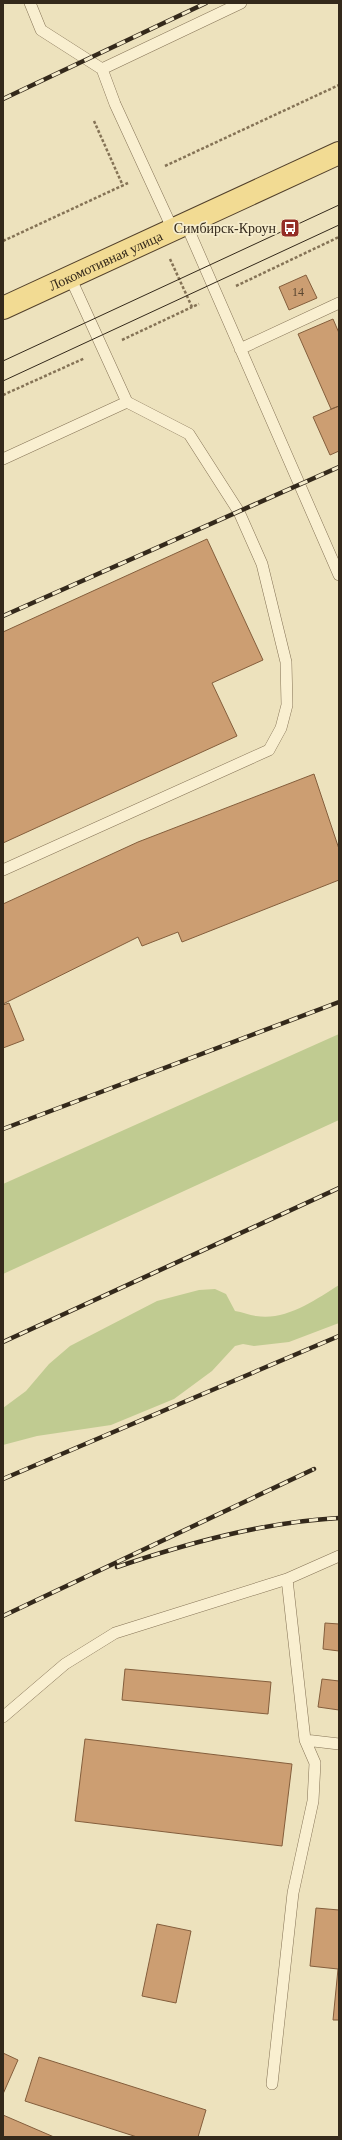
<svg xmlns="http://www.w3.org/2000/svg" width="342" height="2140" viewBox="0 0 342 2140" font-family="Georgia,serif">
<rect width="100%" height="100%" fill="#ede2bd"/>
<!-- green -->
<path fill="#c0cb91" d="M339 1034V1120L3 1274V1184Z
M339 1285V1323L289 1342 254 1346 243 1344 235 1346 212 1371 174 1399 111 1425 37 1436 3 1445V1408L26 1391 49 1364 70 1346 157 1301 199 1290 215 1289 226 1294 235 1311C242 1312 249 1315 256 1316 286 1321 315 1300 339 1285Z"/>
<!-- building -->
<path fill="#cc9e72" stroke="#845e3c" d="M306 275 317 298 289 310 279 287Z
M333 319 339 333V406L331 409 298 334Z
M339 406V451L330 455 313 417Z
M207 539 263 660 212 683 237 736 3 843V632Z
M314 774 339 849V880L182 942 178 932 142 946 138 937 3 1004V904L138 842Z
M9 1003 24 1040 3 1048V1005Z
M325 1623 339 1624V1651L323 1649Z
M125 1669 271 1682 268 1714 122 1700Z
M322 1679 339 1681V1710L318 1707Z
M85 1739 292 1764 282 1846 75 1821Z
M316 1908 339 1910V2020H333L338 1969 310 1966Z
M157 1924 191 1931 176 2003 142 1996Z
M3 2053 18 2060 3 2094Z
M39 2057 206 2110 198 2137H137L25 2101Z
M3 2115 54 2137H3Z"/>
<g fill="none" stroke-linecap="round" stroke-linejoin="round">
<!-- service casing -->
<g stroke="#857356" stroke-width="12">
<path id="service" d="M30 3 41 30 102 69 115 104 173 230
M102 69 241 3
M186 224 339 575
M240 349 339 303
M3 459 127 402 70 277
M3 870 269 750 281 728 287 705 286 662 262 564 239 512 189 434 127 402
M3 1717 65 1664 115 1633 287 1579 339 1556
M305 1740 339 1744
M272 2084 293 1893 313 1801 315 1763 305 1740 287 1579"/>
</g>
<!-- primary casing -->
<g stroke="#52402b" stroke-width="24">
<g id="primary">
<path id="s1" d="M3 308 339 153"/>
</g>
</g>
<!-- path -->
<path stroke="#857356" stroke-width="2.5" stroke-dasharray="3 2" stroke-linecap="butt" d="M94 121 123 186
M165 166 339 85
M3 241 128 183
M170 259 192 307 199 304
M236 286 339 237
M122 340 192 307
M3 395 85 358"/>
<!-- service -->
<use href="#service" stroke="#f9efd0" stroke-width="11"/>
<!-- primary -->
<use href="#primary" stroke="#f2db93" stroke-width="22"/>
<!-- tram -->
<path stroke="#34291b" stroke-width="1" d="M3 361 339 205
M3 381 339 225"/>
<!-- rail casing -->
<g stroke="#34291b" stroke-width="4.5">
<path id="rail" d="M3 99 206 3
M3 616 339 467
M3 1129 339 1002
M3 1342 339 1188
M3 1479 339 1336
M117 1567C188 1543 264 1522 339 1518
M3 1616 314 1469"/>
</g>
<!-- rail -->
<use href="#rail" stroke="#f5eccc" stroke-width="3" stroke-dasharray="9" stroke-linecap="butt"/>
</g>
<!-- icons -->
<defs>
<g id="bus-square" transform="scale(1)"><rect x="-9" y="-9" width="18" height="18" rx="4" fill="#942d26" stroke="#f5eccc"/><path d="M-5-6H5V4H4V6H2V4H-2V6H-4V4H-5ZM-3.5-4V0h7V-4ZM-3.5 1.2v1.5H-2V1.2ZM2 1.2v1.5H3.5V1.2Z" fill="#fff"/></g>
</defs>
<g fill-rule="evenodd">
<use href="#bus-square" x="290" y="228"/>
</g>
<g text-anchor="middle" stroke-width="3.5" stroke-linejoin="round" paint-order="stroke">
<!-- number labels -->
<g font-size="12" fill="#5a4631">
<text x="298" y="296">14</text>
</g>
<!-- poi labels -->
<g font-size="14" fill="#34291b" stroke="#f5eccc" text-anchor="end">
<text x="276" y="233">Симбирск-Кроун</text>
</g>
<!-- street labels -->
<g font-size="14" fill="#34291b" stroke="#f5eccc">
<text dy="5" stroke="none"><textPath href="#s1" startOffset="113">Локомотивная улица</textPath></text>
</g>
</g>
<!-- border -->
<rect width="342" height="2140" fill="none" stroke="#34291b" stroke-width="8"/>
</svg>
